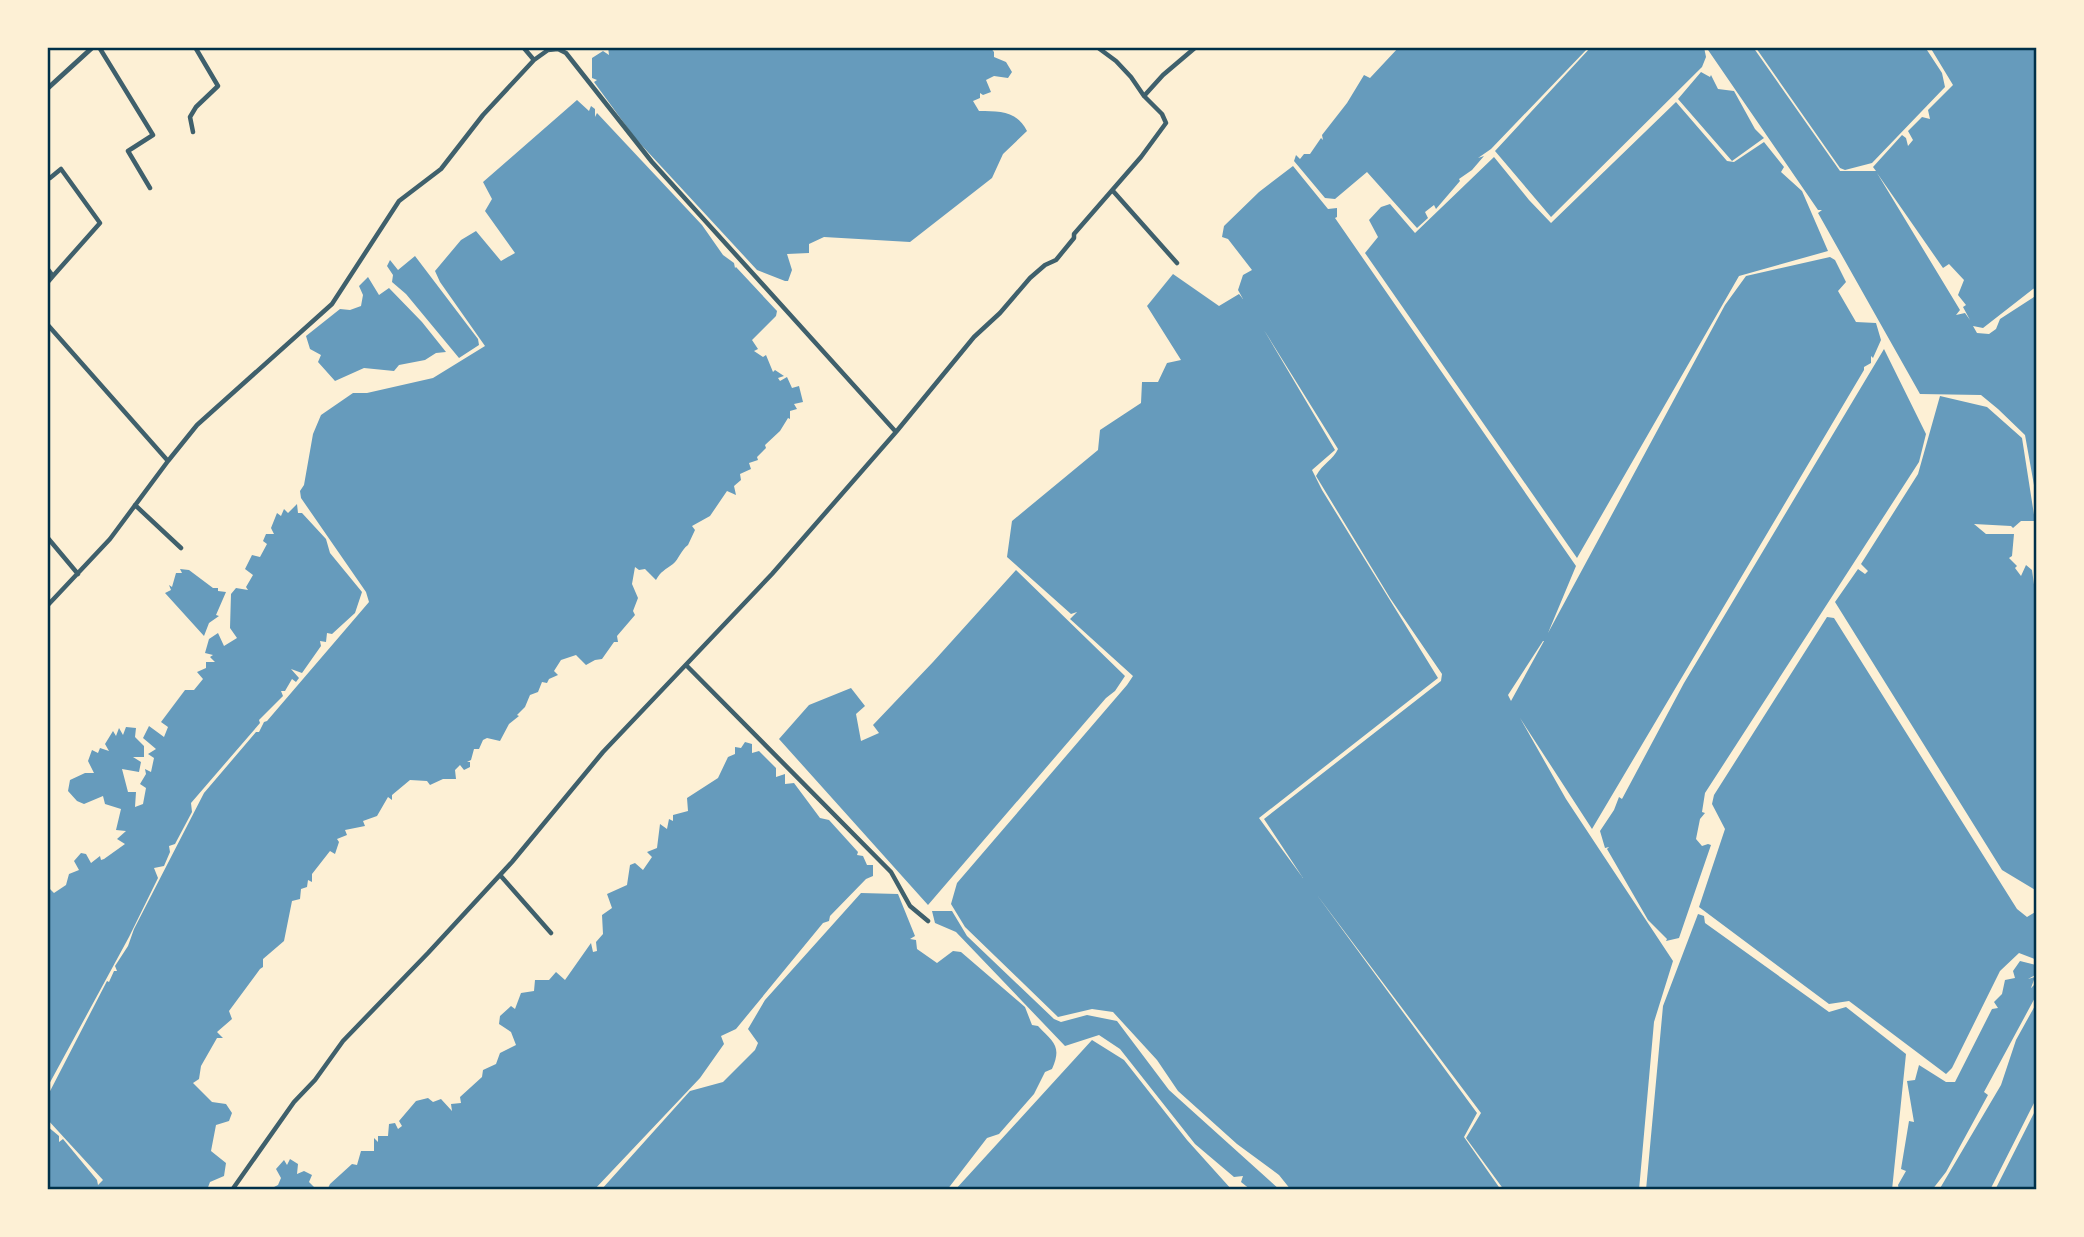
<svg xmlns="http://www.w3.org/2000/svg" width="2084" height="1237" viewBox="0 0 2084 1237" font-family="'Work Sans',sans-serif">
<rect width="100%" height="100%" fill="#fdf0d5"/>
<!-- water -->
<path fill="#669bbc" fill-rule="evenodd" d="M608 47H990L994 52V57L1006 62 1012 72 1008 78 994 76 986 80 991 92 983 95 980 93V98L973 101 979 111C1000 111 1017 111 1027 131L1003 154 992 178 910 242 824 237 809 244V253L787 254 792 270 788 281H785L757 270 635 138 594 82 597 80 592 78V58L603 51 609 55Z
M1399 47H1589L1491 149 1478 158 1484 156 1472 170 1459 179 1460 181 1436 209 1434 205 1425 212 1428 218 1417 228 1367 172 1335 199 1325 198 1294 161 1296 155 1300 159 1304 154H1310L1321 138 1323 140 1322 135 1347 103 1364 75 1370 78Z
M1591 47H1704L1706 57 1702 67 1551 217 1495 151Z
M1706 47H1753L1840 171H1876L1873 167 1902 135 1906 138 1908 146 1913 140 1908 131 1922 117 1930 119 1928 110 1953 85 1930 47H2037V286L1983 328 1973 326 1977 333 1989 334 1996 329 2000 319 2037 295V502L2025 435 1998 409 1981 395 1920 394 1818 213 1822 210H1818ZM1877 173 1943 268 1949 264 1964 280 1958 295 1966 305 1963 307 1970 320 1965 313 1956 315 1960 310Z
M1925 47 1942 73 1945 87 1872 163 1845 170 1840 168 1756 48Z
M1701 72 1710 77 1711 75 1718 89 1734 91 1755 129 1764 138 1732 161 1678 99Z
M577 100 589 111 591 106 595 109V117L597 113 702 225 723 255 734 263 735 268 736 267 777 311 776 316 752 340 758 349 754 351 763 357 766 355 773 372 775 370 784 376 778 378 780 381 787 377 792 388 799 386 803 402 794 404 797 409 790 411V419L788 418 780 431 765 445 766 448 757 457 758 460 749 463 751 469 740 474 741 480 734 486 736 495 727 491 710 516 692 526 695 530 688 545C681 550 679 559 673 564 665 570 661 571 656 580L645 569 639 570 635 567 632 584 638 598 633 611 635 615 617 636 618 642H614L602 659 595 660 586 665 576 655 561 660 554 671 558 675 549 679 547 683 542 682 538 692 530 695 525 707 517 715 519 716 509 724 500 741 487 738 483 740 479 749H474L471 760 467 762H470V767L464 770 460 765 455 770 456 779H443L430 785 427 781 410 780 392 795V800L388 797 377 816 363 821 365 826 345 830 347 835 337 839 339 842 335 854 330 851 312 874V882L308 880 307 887 301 889 300 899 292 901 284 941 263 959V967L260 969 229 1011 232 1019 217 1032 223 1038H217L201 1066 199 1079 193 1083 212 1102 226 1104 232 1113 229 1121 216 1125 211 1151 226 1163 224 1176 210 1182 207 1190H112L110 1188 106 1190H47V1126L59 1136V1142L63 1139 97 1180 98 1185 103 1180 47 1119V1097L107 981 109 982 114 971H117L115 966 128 946 134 929 204 793 256 732H259L264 722 267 721 369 602 366 592 301 498 300 491 304 485 313 434 321 415 353 393H367L433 378 485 346 440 282 435 271 461 240 476 231 501 261 515 253 485 211 492 199 483 182Z
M1676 102 1727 161 1734 162 1764 142 1784 167 1781 172 1802 191 1828 251 1739 276 1577 558 1365 253 1378 237 1369 220 1381 207 1390 204 1415 233 1494 157 1529 200 1551 223Z
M1293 166 1328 209 1337 208V217L1335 218 1576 566 1548 633 1725 305 1746 276 1830 257 1835 260 1846 282 1838 291 1856 322 1876 323 1881 340 1873 358 1871 356V363L1864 367V370L1592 829 1520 718 1566 799 1673 961 1654 1022 1639 1190H1504L1466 1138 1481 1113 1317 895 1477 1113 1464 1137 1501 1190H1291L1279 1175 1237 1144 1178 1091 1157 1060 1113 1012 1092 1009 1058 1017 965 927 951 904 957 883 1127 685 1133 676 1070 619 1077 612 1071 614 1007 557 1012 521 1098 450 1100 430 1141 403 1142 382H1158L1167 363 1181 360 1147 306 1173 274 1219 306 1239 294 1243 299 1238 290 1243 275 1252 270 1228 239 1222 237 1224 226 1259 192ZM1264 330 1338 449C1333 460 1323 463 1316 476L1390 598 1442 674 1441 681 1264 819 1303 878 1259 818 1438 678 1322 490 1312 470 1335 450ZM1543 641H1544L1511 701 1508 695Z
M415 256 478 339 479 345 459 358 406 294 392 282 393 275 387 266 390 260 398 270Z
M368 277 379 295 389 288 422 322 446 352 436 353 425 360 399 365 394 371 364 368 335 381 318 362 321 355 310 349 306 336 340 309 350 310 361 306 363 295 359 286Z
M1884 349 1926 434 1919 462 1705 793 1702 812 1705 813 1700 819 1696 839 1702 846 1708 844 1711 845 1679 938 1666 941 1667 939 1648 920 1607 849 1609 847 1605 848 1600 831 1614 810 1619 797 1622 799 1684 683Z
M1940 396 1987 407 2022 438 2035 521H2021L2013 528 2011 526 1974 524 1986 534H2014L2012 556 2009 558 2017 566 2015 568 2021 576 2026 565 2032 570 2037 606V891L2002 870 1835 602 1858 569 1865 574 1868 571 1861 564 1918 474Z
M297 504 298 513H302L326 539 330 553 362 592 355 613 332 634 327 633 326 642 320 641 321 646 302 673 291 669 299 678 296 682 292 679 285 691H281L283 696 259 720 260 723 191 803 192 812 175 844 169 846 170 852 164 866 154 868 158 878 129 937 47 1088V886L54 893 66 885 69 874 79 870 74 861 81 853 86 854 91 863 100 856 101 860 104 859 125 844 117 839 126 831 116 830 121 809 105 804 103 796 84 804 77 801 68 791 70 780 85 773H94L88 761 92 750 98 753 100 748 109 751 105 744 113 731 116 736 119 728 123 735 126 727 136 728 135 737 144 746V757H133L141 762 139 772 122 769 128 792H136L135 807 143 804 146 788 140 784 146 774 145 769 151 772 154 758 148 754 156 749 143 738 149 726 164 737 168 727 161 722 185 690H194L203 679 197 672 206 668V662H215L210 657 213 655 205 653 209 639 218 633 224 646 237 638 230 628 231 594 236 588 248 590 246 587 253 575 245 569 252 555 260 557 267 544 263 541 266 534H274L271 528 277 513 281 516 284 509 288 513Z
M180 569 189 570 213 588H218V591L226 592 216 615 219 616 209 623 204 636 165 593 171 590 169 585 172 587 176 573H182Z
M1016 570 1125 676 1115 691 1106 698 928 905 779 739 809 705 851 688 865 706 856 714 861 741 879 733 873 725 933 662Z
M1827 617 1834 618 2017 909 2027 917 2037 911V960L2019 953 2000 971 1952 1068 1946 1074 1849 1001 1829 1004 1699 907 1725 829 1712 804 1714 795Z
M745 742 752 744V753L759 751 776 768V777L785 774V784L794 783 820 818 829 820 858 852 857 855 863 856 867 865H873V876L866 879 830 916 829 921 823 923 736 1029 721 1036 724 1044 700 1078 594 1190H327L330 1184 352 1164 357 1165 361 1151H374V1138L378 1142V1136H388L389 1124 395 1123 398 1129 402 1126 399 1121 416 1101 428 1098 433 1102 441 1099 452 1111 451 1104 461 1103 460 1097 482 1077 483 1070 496 1064 500 1053 516 1045 511 1032 499 1024 500 1016 511 1006 515 1009 521 993 534 991 535 980H549L556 972 565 980 591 943 593 952 597 951 596 942 603 934 602 915 612 908 607 894 627 885 630 865 635 863 643 870 652 857 647 852 657 848 660 824 667 829 669 819 673 821V815L688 811 687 798 718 778 728 757 735 754V747L741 748Z
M861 893 898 894 915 936 910 939 916 940 917 949 937 963 953 951 961 952 1025 1007 1032 1025 1038 1026C1054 1043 1062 1046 1052 1069L1045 1072 1034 1094 999 1134 987 1138 947 1190H601L690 1091 723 1082 755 1050 758 1043 748 1029 765 1000Z
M932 911H952L967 936 1054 1019 1061 1022 1087 1015 1117 1021 1169 1090 1280 1190H1251L1241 1182 1243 1176 1234 1177 1195 1144 1120 1049 1099 1035 1065 1046 956 932 935 923Z
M1698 914 1704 916 1705 923 1829 1012 1846 1007 1906 1054 1892 1190H1646L1663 1006Z
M2020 961 2036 965 2037 974 2028 979 2035 977 2031 988 2037 982V994L1984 1092 1988 1095 1946 1172 1932 1190H1899L1898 1185 1906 1171 1901 1169 1909 1121 1914 1122 1907 1081 1915 1080 1919 1065 1946 1082H1955L1992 1009 1998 1008 1994 1002 2002 994 2005 980 2015 978 2013 971Z
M2037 1002V1097L1990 1190H1939L2001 1085 2016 1040Z
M1092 1040 1124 1060 1187 1140 1232 1190H955Z
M2037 1107V1190H1995Z
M290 1159 298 1164 297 1174 304 1171 312 1175 309 1182 317 1190H268L278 1185 281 1178 276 1169 284 1160 287 1165Z"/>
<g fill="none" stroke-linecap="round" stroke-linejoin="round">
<!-- minor -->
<path stroke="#3f606c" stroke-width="4.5" d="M99 47 153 135 128 151 150 188
M523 47 534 60
M1144 96 1163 75 1196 47
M193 132 190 117 196 107 218 86 195 47
M47 175 50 178 61 169 100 223 53 276
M1113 191 1177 263
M47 268 53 276 47 283
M47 324 168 461
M135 505 181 548
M47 537 78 574
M47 606 110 539 168 461 197 425 332 304 399 201 441 169 483 115 534 60 548 50 558 49 566 53 652 162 896 432
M687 666 891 872 910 906 928 921
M500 875 551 933
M232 1190 294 1102 315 1080 343 1041 428 953 512 862 603 752 772 574 896 432 974 337 1000 313 1030 278 1045 265 1056 260 1074 238V234L1141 157 1166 123 1162 114 1144 96 1131 77 1116 61 1097 47"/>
<!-- tertiary -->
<path stroke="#3f606c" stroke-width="5" d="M47 89 93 47"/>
</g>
<!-- border -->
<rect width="2084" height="1237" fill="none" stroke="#fdf0d5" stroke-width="98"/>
<rect x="49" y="49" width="1986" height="1139" fill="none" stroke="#003049" stroke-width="2.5"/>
</svg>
